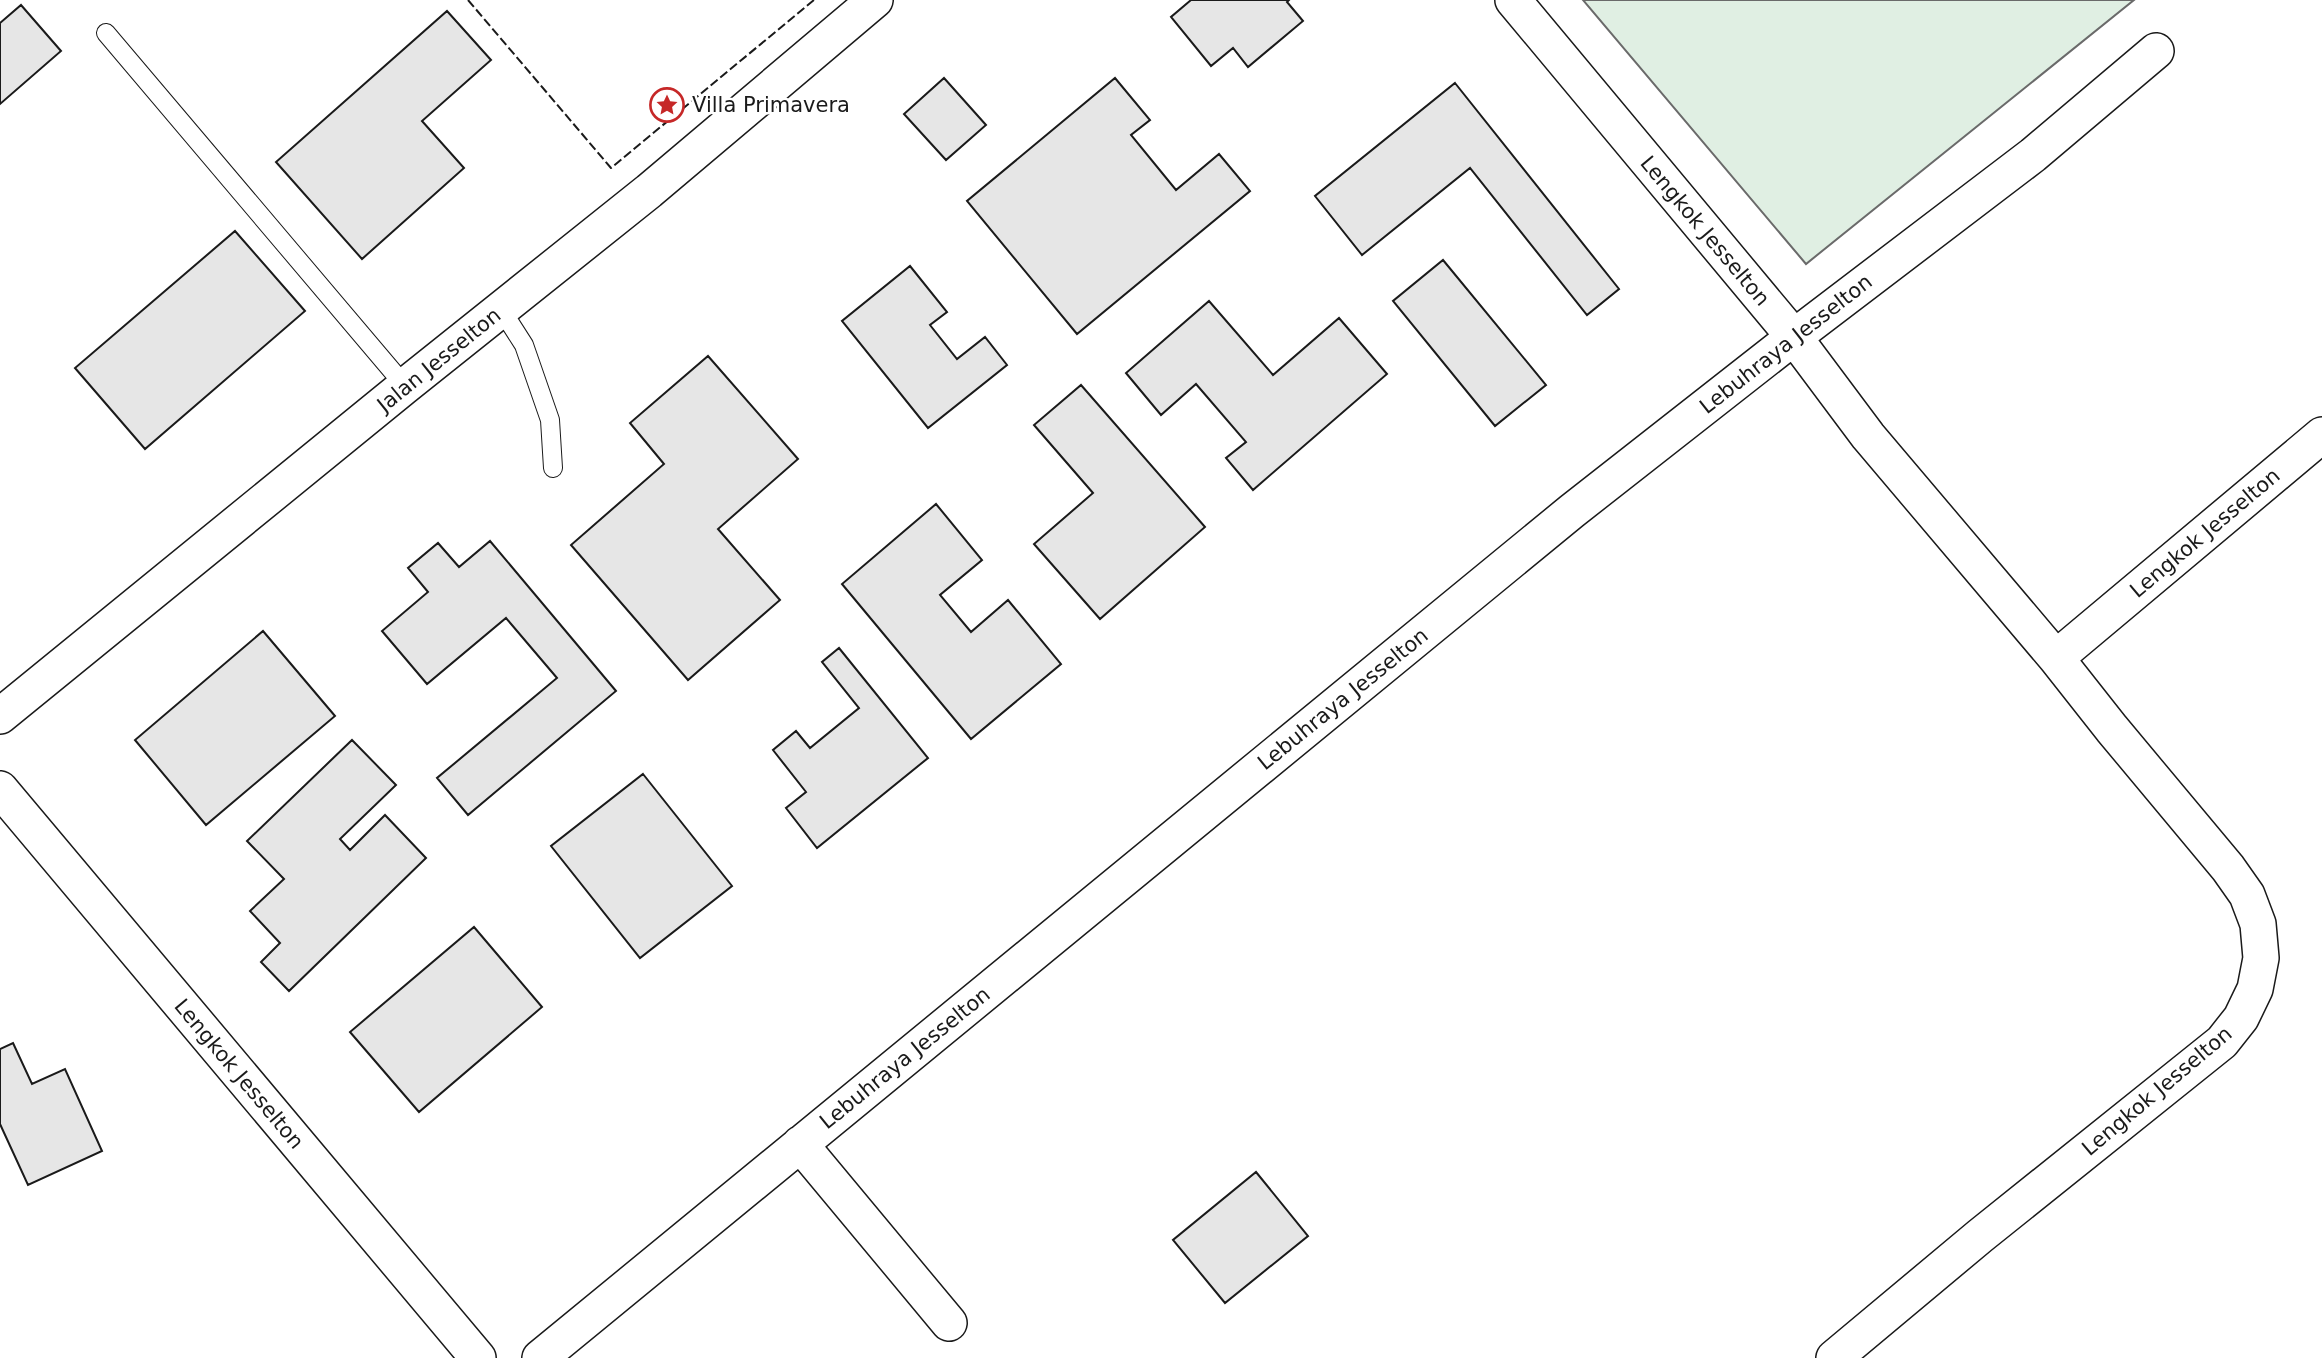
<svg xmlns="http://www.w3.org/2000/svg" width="2322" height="1358" viewBox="0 0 2322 1358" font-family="'DejaVu Sans',sans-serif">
<rect width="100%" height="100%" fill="#fff"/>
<!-- green -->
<path fill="#e0efe3" stroke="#6a6a6a" stroke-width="2" d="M1583 0H2134L1806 264Z"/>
<!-- building -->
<path fill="#e6e6e6" stroke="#1a1a1a" stroke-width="2" d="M1191 0H1289L1287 2 1303 21 1248 67 1233 48 1211 66 1171 17Z
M21 5 61 51 0 104V23Z
M447 11 491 60 422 121 464 168 362 259 276 162Z
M944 78 986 125 946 160 904 114Z
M1115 78 1150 120 1131 135 1176 190 1219 154 1250 191 1077 334 967 201Z
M1455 83 1619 289 1587 315 1470 168 1362 255 1315 196Z
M235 231 305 311 145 449 75 368Z
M1443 260 1546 385 1495 426 1393 301Z
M910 266 947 312 930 325 957 359 985 337 1007 365 928 428 842 321Z
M1209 301 1273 375 1339 318 1387 374 1253 490 1226 458 1246 442 1196 384 1161 415 1126 373Z
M708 356 798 459 718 529 780 600 688 680 571 545 664 464 630 423Z
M1081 385 1205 527 1100 619 1034 544 1093 493 1034 425Z
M936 504 982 560 940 595 971 632 1008 600 1061 664 971 739 842 584Z
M490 541 616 691 468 815 437 778 557 678 506 618 427 684 382 631 428 592 408 568 438 543 459 567Z
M263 631 335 716 206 825 135 740Z
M839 648 928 758 817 848 786 808 806 792 773 750 796 731 810 748 859 708 822 662Z
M352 740 396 785 340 839 350 850 385 815 426 858 289 991 261 962 280 943 250 911 284 879 247 841Z
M643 774 732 886 640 958 551 846Z
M474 927 542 1007 419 1112 350 1032Z
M13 1043 32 1084 65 1069 102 1151 28 1185 0 1124V1049Z
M1256 1172 1308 1236 1225 1303 1173 1240Z"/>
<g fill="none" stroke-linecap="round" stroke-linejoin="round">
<!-- service casing -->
<g stroke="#1a1a1a" stroke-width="20">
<path id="service" d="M106 33 405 386
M501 309 524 345 550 420 553 468"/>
</g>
<!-- minor casing -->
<g stroke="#1a1a1a" stroke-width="38">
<path id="minor" d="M1513 0 1794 337 1868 436 2056 658 2112 729 2228 868 2247 895 2258 924 2261 958 2255 989 2241 1018 2222 1042 1980 1236 1834 1358
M2056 658 2322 435
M0 716 405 386 649 191 875 0
M0 789 478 1358
M800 1144 949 1323
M540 1358 1572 511 1794 337 2033 155 2156 51"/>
</g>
<!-- service -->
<use href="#service" stroke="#fff" stroke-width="18"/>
<!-- minor -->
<use href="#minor" stroke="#fff" stroke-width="35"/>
<!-- fence -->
<path stroke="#1a1a1a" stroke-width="2" stroke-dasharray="9 3.5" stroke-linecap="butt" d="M468 0 611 168 814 0"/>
</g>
<!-- icons -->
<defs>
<g id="sight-ring" transform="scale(1.75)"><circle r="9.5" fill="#fff" stroke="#c62828" stroke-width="1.5"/><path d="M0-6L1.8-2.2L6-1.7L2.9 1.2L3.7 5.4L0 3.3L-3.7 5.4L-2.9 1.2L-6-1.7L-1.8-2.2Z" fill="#c62828"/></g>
</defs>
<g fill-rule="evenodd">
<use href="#sight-ring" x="667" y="105"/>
</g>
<g text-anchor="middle" stroke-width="5" stroke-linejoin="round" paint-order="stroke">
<!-- poi labels -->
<g font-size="21" fill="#1a1a1a" stroke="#fff" text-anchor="start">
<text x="692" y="112">Villa Primavera</text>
</g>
<!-- street labels -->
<g font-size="21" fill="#1a1a1a" stroke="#fff">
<text transform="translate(1705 231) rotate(50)" y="7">Lengkok Jesselton</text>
<text transform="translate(1786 344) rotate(-38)" y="7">Lebuhraya Jesselton</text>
<text transform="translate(439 360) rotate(-39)" y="7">Jalan Jesselton</text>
<text transform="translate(2205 533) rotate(-40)" y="7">Lengkok Jesselton</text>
<text transform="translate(1343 699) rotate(-39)" y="7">Lebuhraya Jesselton</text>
<text transform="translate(905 1058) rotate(-39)" y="7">Lebuhraya Jesselton</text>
<text transform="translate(239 1074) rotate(50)" y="7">Lengkok Jesselton</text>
<text transform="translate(2157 1091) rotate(-40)" y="7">Lengkok Jesselton</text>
</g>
</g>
</svg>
